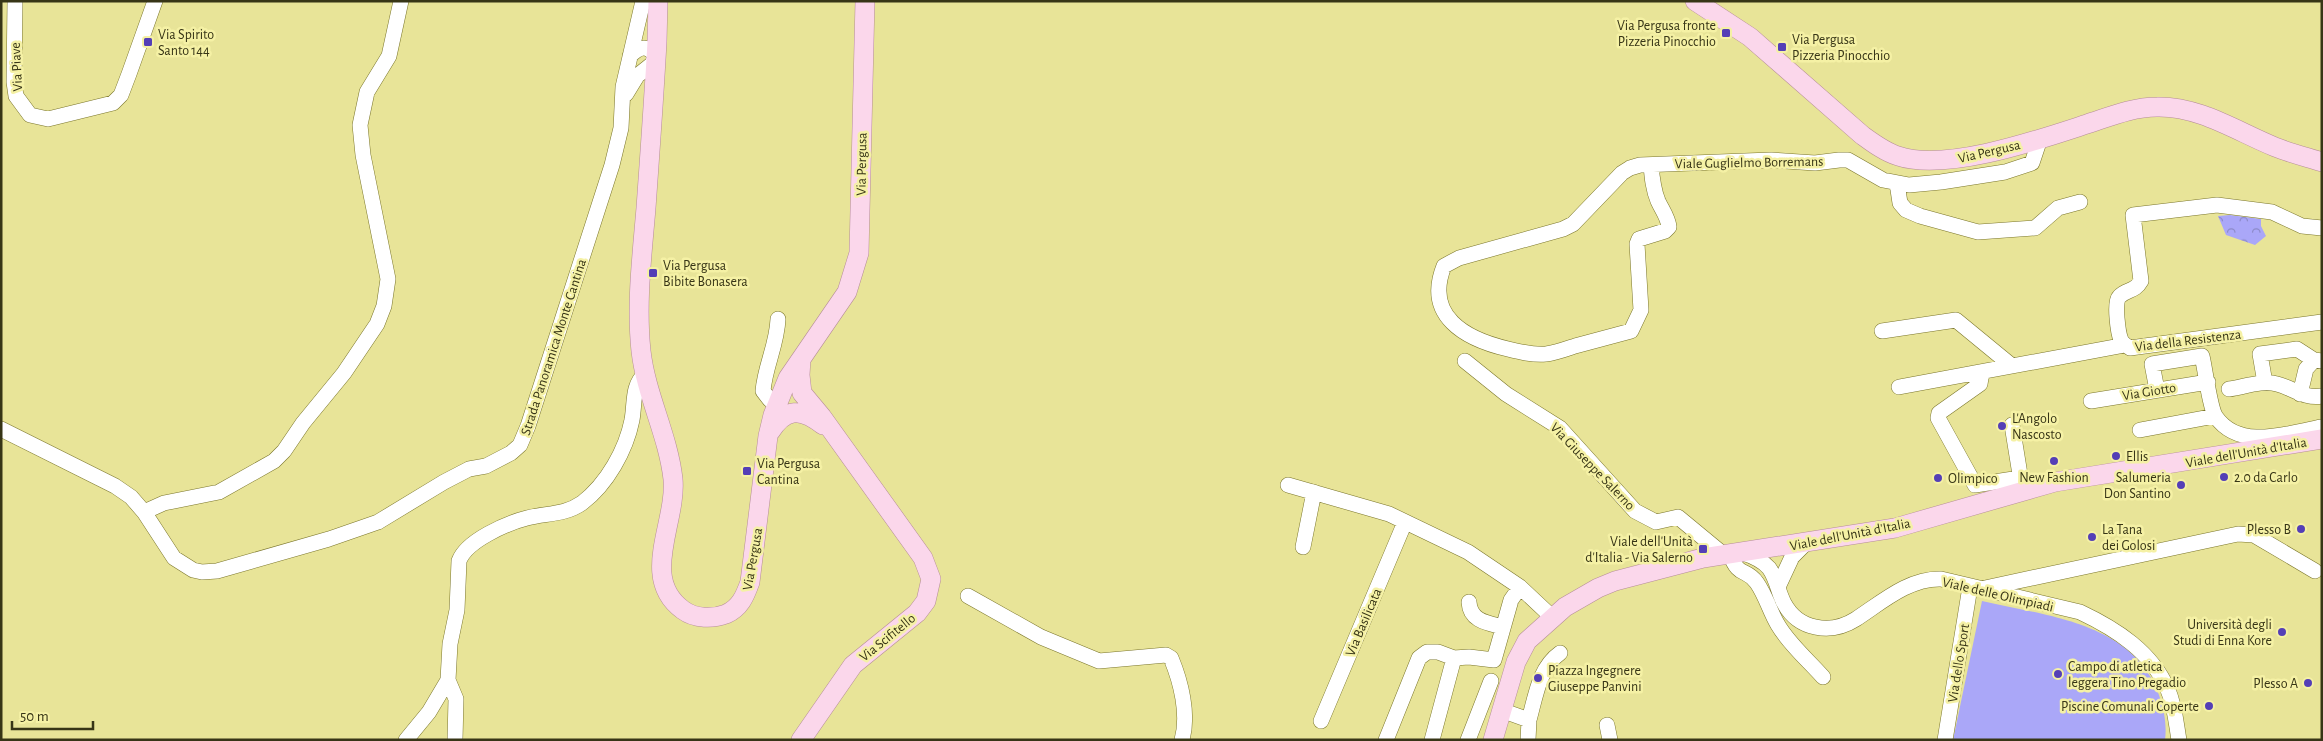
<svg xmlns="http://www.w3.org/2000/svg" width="2323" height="741" viewBox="0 0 2323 741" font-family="'Alegreya Sans',sans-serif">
<defs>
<pattern id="park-crowns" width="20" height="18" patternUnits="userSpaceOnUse" patternTransform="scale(1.25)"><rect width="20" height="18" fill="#aaa7f8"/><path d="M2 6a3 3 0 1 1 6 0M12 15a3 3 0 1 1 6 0" fill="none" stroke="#8b89c8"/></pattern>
</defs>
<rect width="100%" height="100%" fill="#e8e498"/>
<!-- park -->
<path fill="url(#park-crowns)" d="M2230 215 2261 219V226L2266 236 2255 245 2226 235 2218 216Z"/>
<!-- pitch -->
<path fill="#aaa7f8" d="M1982 601C2046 616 2133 622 2159 695 2164 710 2167 724 2165 740H1953Z"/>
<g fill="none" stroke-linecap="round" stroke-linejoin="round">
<!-- minor casing -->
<g stroke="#7b762b" stroke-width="16">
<path id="minor" d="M15 1 14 82 16 96 30 115 48 119 113 103 121 95 129 74 155 1
M626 94 637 76 652 64 656 56C647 45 640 46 630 56
M1651 165C1652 177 1653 189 1658 201 1662 210 1668 217 1669 227L1665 231 1639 239 1637 244 1641 310 1631 331C1613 336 1594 341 1575 346 1566 349 1555 353 1546 354 1532 355 1520 352 1508 349 1465 339 1424 316 1444 266L1459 258 1563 229 1573 224 1622 173 1630 168 1640 165 1771 160 1815 163 1839 160H1848L1883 180 1909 185 1941 182 2005 172 2032 163 2040 139
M1897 183 1900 203 1906 210 1920 216 1978 232 2035 228 2058 208 2080 202
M2322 228 2302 226 2272 212 2217 205 2133 215 2141 281C2135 292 2126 289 2119 297 2114 302 2118 333 2121 340 2123 344 2127 346 2130 348L2322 322
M1882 331 1956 320 2012 366
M1465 361 1506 394 1560 428 1635 511 1656 522 1678 517 1724 555
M1982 372 1980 384 1939 413 1938 418 1975 485 2020 478
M2265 383 2260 354 2297 349 2314 360 2322 361
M1899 387 2125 345
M2229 389C2244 387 2262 380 2277 384 2293 388 2304 399 2322 396
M2157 390 2152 364 2202 356C2205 368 2210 409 2216 417 2240 451 2288 433 2322 427
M2300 394 2306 369 2314 360
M2091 401 2208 382
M778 402 770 400 763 391C765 366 777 345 778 319
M2012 425 2022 487
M1 429 115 486 131 497 144 512 174 558 193 570 202 572 217 571 329 539 378 522 444 482 469 469 486 466 511 453 520 445 528 426 612 165 621 128 623 87 643 1
M2140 430 2215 416
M1288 485 1389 514 1468 552 1520 587 1552 617
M144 512 164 503 219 492 274 461 284 451 303 423 344 373 377 324 384 306 388 279 363 155 360 125 367 92 389 56 401 1
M1303 547 1314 492
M1743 553C1752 556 1762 560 1769 568 1777 579 1778 592 1784 603 1798 630 1831 635 1856 619 1882 602 1909 578 1941 579L2080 612C2116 629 2152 652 2168 690 2175 706 2176 723 2179 740
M1730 554C1739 579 1746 567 1757 583 1766 596 1770 612 1778 625 1789 644 1808 660 1823 677
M1778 587 1792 557 1806 543
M1985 588 2238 534 2254 535 2315 571
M968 596 1041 637 1099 661 1166 655 1171 658C1181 682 1189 714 1182 740
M1469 602C1470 621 1487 623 1503 627
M448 680 456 699 455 740
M1501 710 1529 720C1536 695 1539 668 1560 653
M1321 721 1405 522
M1607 725 1610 740
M406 740 429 712 448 680 450 644 457 610 459 561C466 541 507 523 527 518 546 513 565 515 582 503 607 484 626 450 632 420 635 403 632 385 645 374
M1386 740 1419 658 1427 652H1438L1454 658 1469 657 1494 660 1511 600 1520 587
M1432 740 1454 658
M1468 740 1491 681
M1528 740 1529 720
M1945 740 1970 587"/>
</g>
<!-- major casing -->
<g stroke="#b58d97" stroke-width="20">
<path id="major" d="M658 1 657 42C654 97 650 152 646 208 642 256 636 303 641 351 646 395 668 435 673 479 677 523 639 578 683 610 695 619 713 619 726 614 740 608 745 596 750 582L768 436 773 415 788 378 847 292 859 253 865 1
M1695 1 1750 37 1862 135C1873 143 1885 152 1898 156 1946 172 2038 140 2087 124 2109 117 2132 107 2157 107 2199 106 2236 131 2275 147 2290 153 2306 157 2322 162
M801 359 800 375 802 393 822 417 923 558 931 579 926 601 917 613 853 665 801 740
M770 432C786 407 801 408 823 425
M1493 740 1516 662 1527 641 1565 607 1598 588 1615 581 1703 558 1895 528 2055 482 2322 439"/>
</g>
<!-- minor -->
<use href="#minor" stroke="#fff" stroke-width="15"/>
<!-- major -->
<use href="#major" stroke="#fbd7eb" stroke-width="19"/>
</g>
<!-- markers -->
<g fill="#543fb6" stroke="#f5f1a5" stroke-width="2">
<rect x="1721" y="28" width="10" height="10" rx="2.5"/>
<rect x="143" y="37" width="10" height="10" rx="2.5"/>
<rect x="1777" y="42" width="10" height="10" rx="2.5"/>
<rect x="648" y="268" width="10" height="10" rx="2.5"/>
<circle cx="2002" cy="426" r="5"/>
<circle cx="2116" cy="456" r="5"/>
<circle cx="2054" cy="461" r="5"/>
<rect x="742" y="466" width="10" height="10" rx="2.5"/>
<circle cx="2224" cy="477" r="5"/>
<circle cx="1938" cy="478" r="5"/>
<circle cx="2181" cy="485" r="5"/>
<circle cx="2301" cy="529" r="5"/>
<circle cx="2092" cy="537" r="5"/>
<rect x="1698" y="544" width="10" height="10" rx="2.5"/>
<circle cx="2282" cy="632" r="5"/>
<circle cx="2058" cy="674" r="5"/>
<circle cx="1538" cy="678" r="5"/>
<circle cx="2308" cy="683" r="5"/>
<circle cx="2209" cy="706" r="5"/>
</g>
<g text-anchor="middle" stroke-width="5" stroke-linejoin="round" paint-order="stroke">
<!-- poi labels -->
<g font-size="14" fill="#373516" stroke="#f5f1a5" text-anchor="start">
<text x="1716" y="30" text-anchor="end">Via Pergusa fronte<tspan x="1716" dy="16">Pizzeria Pinocchio</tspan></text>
<text x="158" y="39">Via Spirito<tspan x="158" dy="16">Santo 144</tspan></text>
<text x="1792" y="44">Via Pergusa<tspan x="1792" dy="16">Pizzeria Pinocchio</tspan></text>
<text x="663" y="270">Via Pergusa<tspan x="663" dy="16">Bibite Bonasera</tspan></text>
<text x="2012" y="423">L'Angolo<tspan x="2012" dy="16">Nascosto</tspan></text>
<text x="2126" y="461">Ellis</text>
<text x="757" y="468">Via Pergusa<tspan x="757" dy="16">Cantina</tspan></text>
<text x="2054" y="482" text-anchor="middle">New Fashion</text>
<text x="2171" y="482" text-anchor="end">Salumeria<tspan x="2171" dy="16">Don Santino</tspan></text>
<text x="2234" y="482">2.0 da Carlo</text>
<text x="1948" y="483">Olimpico</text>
<text x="2102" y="534">La Tana<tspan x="2102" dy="16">dei Golosi</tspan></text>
<text x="2291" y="534" text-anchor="end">Plesso B</text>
<text x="1693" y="546" text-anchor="end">Viale dell'Unità<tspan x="1693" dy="16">d'Italia - Via Salerno</tspan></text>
<text x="2272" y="629" text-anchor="end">Università degli<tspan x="2272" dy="16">Studi di Enna Kore</tspan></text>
<text x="2068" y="671">Campo di atletica<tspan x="2068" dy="16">leggera Tino Pregadio</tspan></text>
<text x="1548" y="675">Piazza Ingegnere<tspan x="1548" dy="16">Giuseppe Panvini</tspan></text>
<text x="2298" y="688" text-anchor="end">Plesso A</text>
<text x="2199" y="711" text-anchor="end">Piscine Comunali Coperte</text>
</g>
<!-- street labels -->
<g font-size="14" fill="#373516" stroke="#f5f1a5">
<text transform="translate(16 67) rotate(-93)" y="5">Via Piave</text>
<text transform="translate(1989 151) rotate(-13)" y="5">Via Pergusa</text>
<text transform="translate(1749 162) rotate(-1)" y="5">Viale Guglielmo Borremans</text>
<text transform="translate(861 164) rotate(-89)" y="5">Via Pergusa</text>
<text transform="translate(2188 340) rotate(-7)" y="5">Via della Resistenza</text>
<text transform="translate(553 347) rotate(-72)" y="5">Strada Panoramica Monte Cantina</text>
<text transform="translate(2149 391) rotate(-9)" y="5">Via Giotto</text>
<text transform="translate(2246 452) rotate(-10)" y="5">Viale dell'Unità d'Italia</text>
<text transform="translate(1593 466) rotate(46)" y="5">Via Giuseppe Salerno</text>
<text transform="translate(1850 534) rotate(-11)" y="5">Viale dell'Unità d'Italia</text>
<text transform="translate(752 559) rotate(-80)" y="5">Via Pergusa</text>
<text transform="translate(1998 594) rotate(13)" y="5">Viale delle Olimpiadi</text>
<text transform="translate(1363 622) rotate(-67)" y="5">Via Basilicata</text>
<text transform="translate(887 637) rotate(-39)" y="5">Via Scifitello</text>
<text transform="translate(1958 663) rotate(-81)" y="5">Via dello Sport</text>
</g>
</g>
<!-- border -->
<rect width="2323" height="741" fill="none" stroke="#373516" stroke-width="5"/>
<!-- scale -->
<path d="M12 721v8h81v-8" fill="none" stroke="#373516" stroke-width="2.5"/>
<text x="20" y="721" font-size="15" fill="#373516" stroke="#f5f1a5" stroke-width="4" paint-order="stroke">50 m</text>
</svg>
